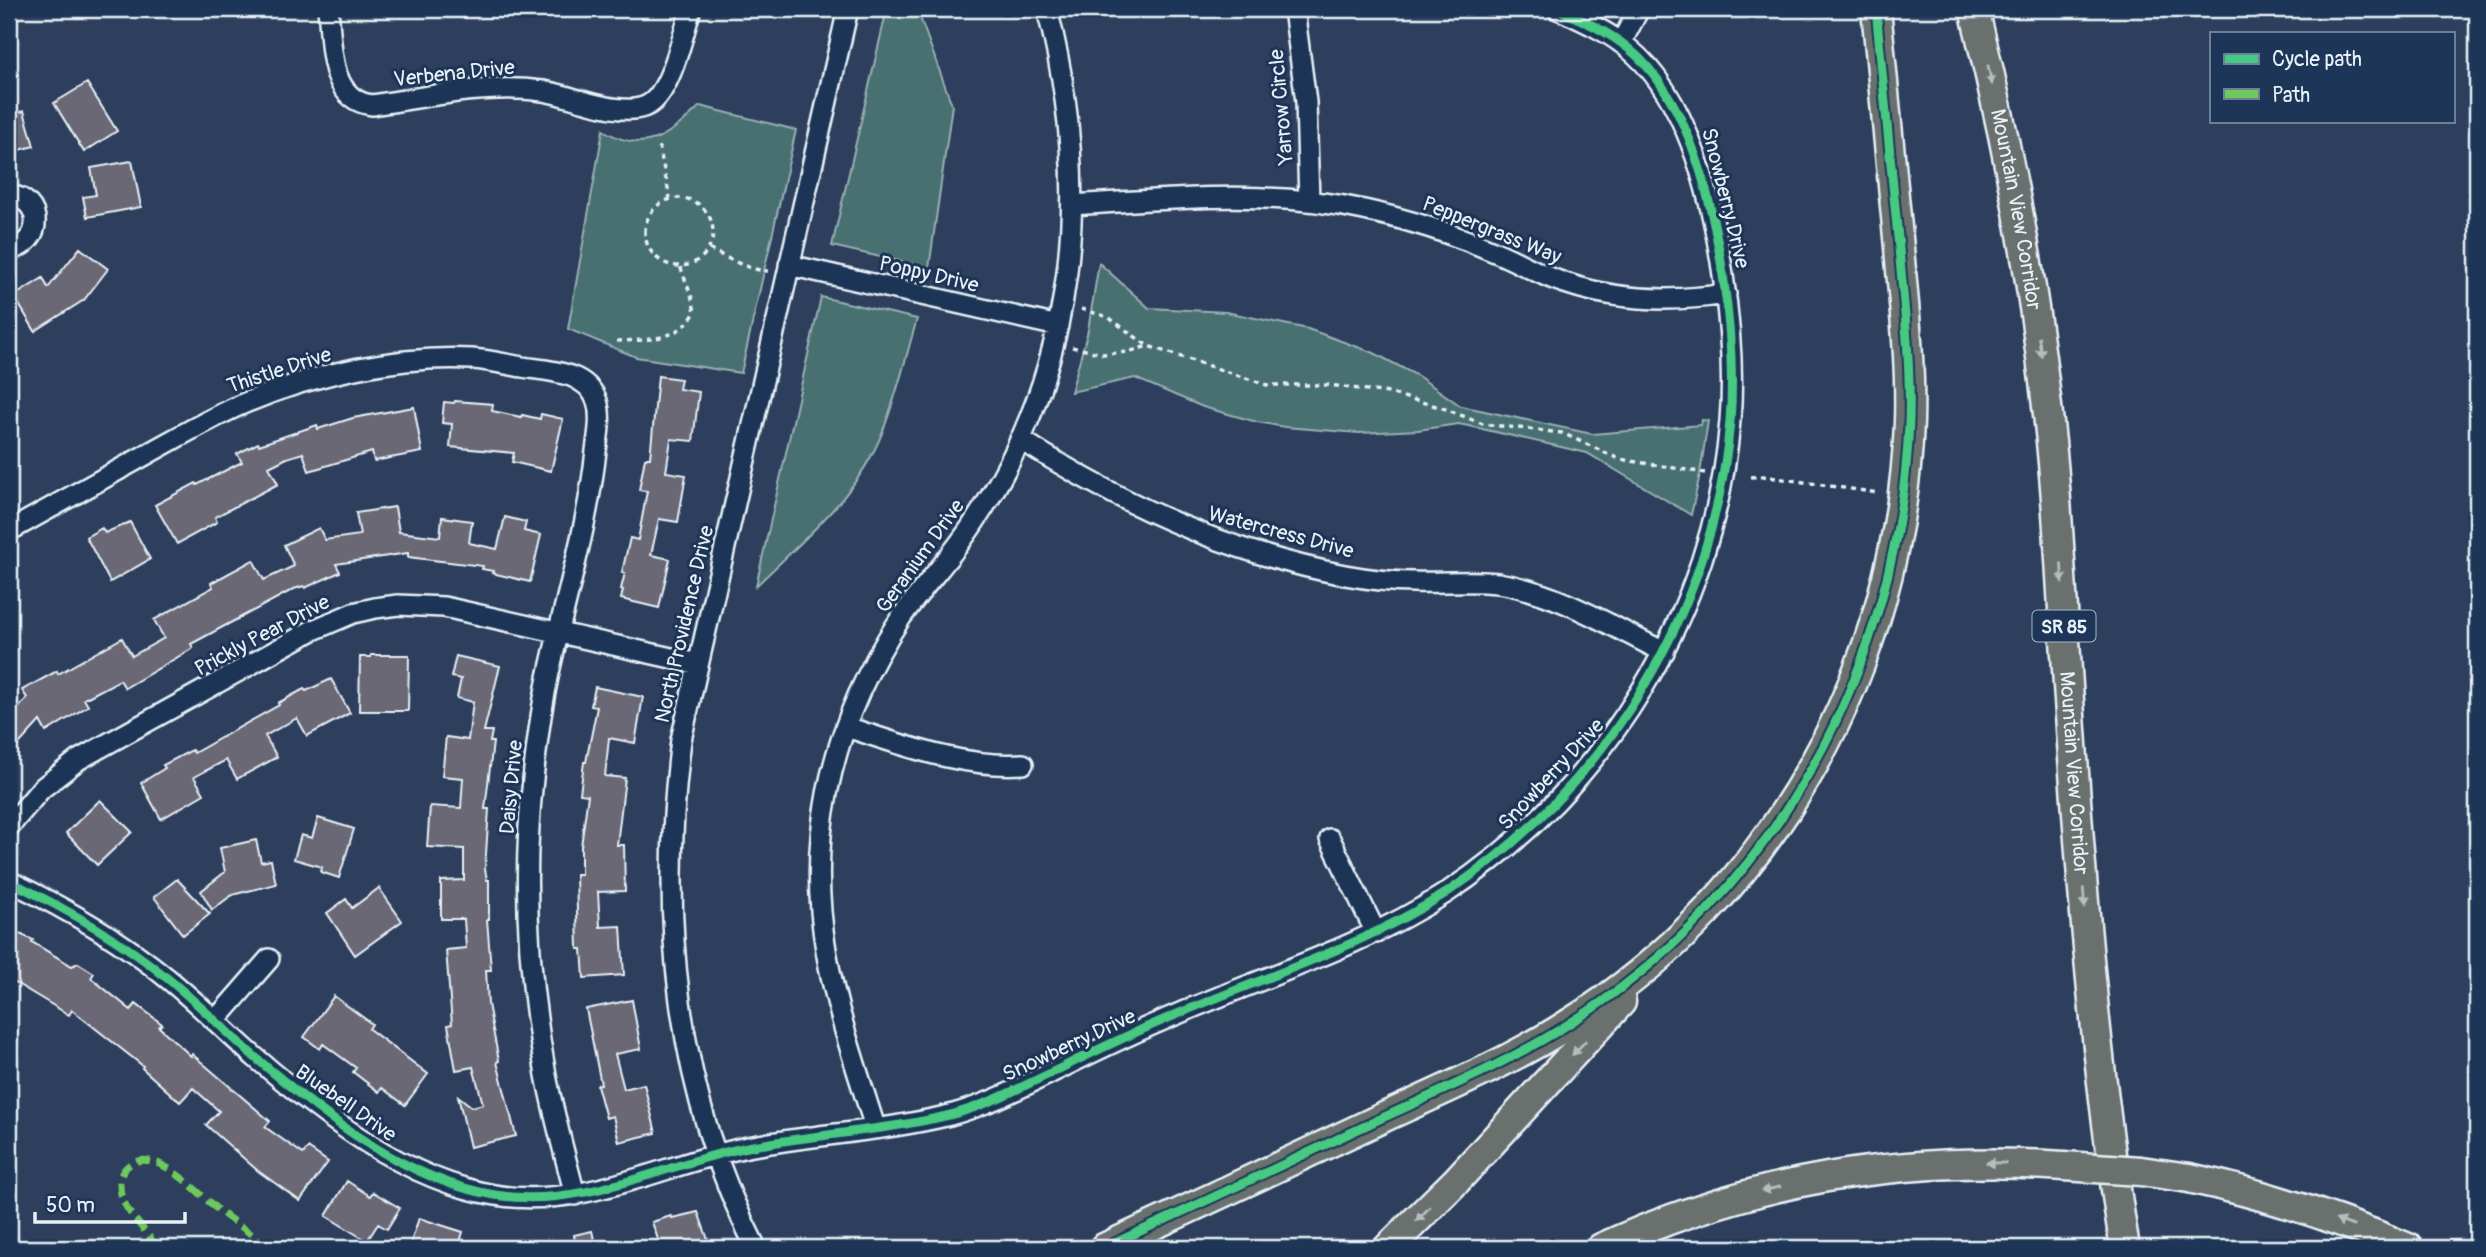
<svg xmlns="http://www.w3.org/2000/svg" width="2486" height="1257" viewBox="0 0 2486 1257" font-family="Pangolin,sans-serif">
<rect width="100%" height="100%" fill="#2d3f5d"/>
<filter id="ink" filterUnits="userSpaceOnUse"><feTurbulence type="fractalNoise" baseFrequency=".0143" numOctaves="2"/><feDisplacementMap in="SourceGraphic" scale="14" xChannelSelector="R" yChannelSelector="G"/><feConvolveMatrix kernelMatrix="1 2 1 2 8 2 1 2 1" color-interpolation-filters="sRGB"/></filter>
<g filter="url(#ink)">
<!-- green -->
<path fill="#496f71" stroke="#98b0b4" stroke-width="2" d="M887 9H917L952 105 929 268 832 246Z
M700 106 796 130 741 373 636 357 568 329 603 130C644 156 669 136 700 106Z
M1099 263 1149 308 1226 312 1308 329 1374 353 1418 376 1461 406 1592 434 1701 425 1702 420 1708 421 1700 474 1691 515 1587 453 1469 426 1458 424 1418 430 1359 433 1285 427 1257 422 1203 407 1135 378 1071 392 1088 330Z
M821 297 917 319C906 356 897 396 882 433 858 495 803 540 756 586Z"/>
<!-- building -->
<path fill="#6b6875" stroke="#e8f1f8" stroke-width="2" d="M87 83 117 131 84 152 54 103Z
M24 111 34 146 9 153V115Z
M132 161 141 207 87 217 83 197 96 195 91 168Z
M80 248 108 269 84 300 35 331 14 296 43 278 48 288Z
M658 376 681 379 679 389 699 392 693 441 671 439 666 472 686 475 678 522 659 519 651 555 670 559 659 608 621 599 623 590 621 589 625 573 622 572 630 538 638 540 647 491 639 490 645 458H650Z
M455 401 493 404 492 411 521 417 522 415 540 419 541 414 563 419 551 471 512 462 514 453 450 447 452 424 442 423 444 402 454 403Z
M414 407 422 452 374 461 372 452 309 471 303 453 287 458 269 467 278 484 215 517 217 522 177 544 155 505 196 483 197 485 242 462 237 454 258 443 259 445 317 425 318 429 353 418Z
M395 507 399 532 440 537 442 517 472 521 469 543 497 549 505 517 526 522 524 531 541 535 530 582 492 573 493 571 482 569 483 566 408 557V553L336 564 340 572 305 588 304 586 294 589 232 622 191 644 193 648 125 688 120 680 84 699 88 706 46 732 40 721 9 755V719L27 698 22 690 57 671 58 674 122 638 132 656 164 638 154 620 213 587 211 583 253 560 264 580 294 566 284 545 319 528 325 540 360 535 356 513Z
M130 522 150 559 110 582 86 537 102 528 105 533Z
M371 655H409L408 711H359L360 657H371Z
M456 656 500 666 484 731H492L490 742H493L485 809H489L485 869 487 880H489V919H487L491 970H486L488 1004 499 1061 497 1062 516 1136 470 1147 458 1096 472 1107 483 1104 473 1067 456 1070 448 1025 452 1024 446 950 466 948 464 919H441V881L464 880V849L427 847 430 806 461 808 463 778 442 776 446 737 468 740 473 702 457 698 461 679 451 677Z
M331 679 350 713 307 736 297 718 265 736 277 757 237 779 226 760 194 777 204 794 161 819 141 783 165 768 163 765 192 750 194 753 279 705 278 703 304 689 306 691Z
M595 687 643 697 635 743 609 738 605 776 625 778 617 845H624L625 891 598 892 600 927 621 926 624 975 584 978 582 949H578L576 874H581V846L588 795 580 794 584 762H586L597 707 591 706Z
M100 800 132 832 97 865 66 833Z
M318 818 354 829 339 878 321 872 322 867 294 859 301 835 312 838Z
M256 840 261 862 271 860 276 884 232 895 212 910 201 891 225 872 220 848Z
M177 879 210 914 183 935 154 897Z
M379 888 402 921 355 955 327 913 346 899 352 908Z
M9 929 33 940 32 942 72 966 78 963 94 973 91 978 131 1010 136 1004 162 1024 159 1027 191 1056 192 1054 270 1121 265 1127 303 1154 308 1148 328 1162 300 1201 258 1171 206 1125 219 1111 193 1088 180 1102 142 1068 143 1066 72 1010 69 1015 9 979Z
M334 996 372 1024 369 1029 428 1074 405 1105 382 1088 379 1092 353 1072 356 1068 323 1044 320 1049 304 1037Z
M632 1000 641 1049 615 1054 624 1089 644 1084 656 1133 619 1142 613 1116 606 1118 597 1085 601 1084 586 1009Z
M347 1181 370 1196 373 1192 400 1208 387 1229 378 1224 367 1241 326 1216Z
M698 1212 711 1248H661L652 1222 671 1216 672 1218Z
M419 1218 463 1232 458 1248H409Z
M592 1231 596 1248H576L574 1235Z"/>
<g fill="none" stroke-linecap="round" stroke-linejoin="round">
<!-- minor casing -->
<g stroke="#e8f1f8" stroke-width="24">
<path id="minor" d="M328 9C332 43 328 100 372 105 427 97 487 83 543 91 571 95 623 119 648 105 671 93 683 33 691 9
M1294 9 1306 102 1309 201
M1621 43 1639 9
M9 195C44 199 44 243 9 250
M1073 205C1170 199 1267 189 1364 210 1411 220 1456 235 1500 254 1523 264 1544 277 1568 284 1619 301 1674 302 1726 294
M789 265 1058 326
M1020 439C1120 504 1227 553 1345 575 1367 579 1391 582 1413 582 1442 583 1470 580 1498 583 1557 592 1611 626 1664 652
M9 531C55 505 102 479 149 453 180 436 212 417 245 403 313 374 398 355 472 359 489 360 505 364 522 367 549 371 586 371 597 401 602 417 598 435 596 451 588 524 567 593 551 664 542 702 537 741 533 779 522 878 528 978 546 1075 554 1116 565 1156 575 1195
M846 727C904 745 961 768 1023 764
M9 827 41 789 78 760 311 631 353 613 375 608 398 605 444 607 698 664
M1330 839 1376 933
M9 881C65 908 119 938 167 978 198 1003 226 1032 256 1058 324 1116 404 1180 495 1195 586 1210 666 1162 753 1146 818 1134 885 1131 950 1115 988 1105 1024 1086 1059 1069 1099 1049 1139 1030 1180 1013 1269 975 1364 946 1446 893 1605 789 1715 611 1730 421 1734 372 1730 323 1723 275 1712 200 1689 97 1628 48 1607 31 1582 20 1558 9
M215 1021 269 959
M875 1127C839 1014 803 916 827 794 839 732 865 672 900 619 923 586 951 558 973 524 1078 369 1093 186 1047 9
M756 1248C675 1091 659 914 681 740L848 9"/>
</g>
<!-- highway casing -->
<g stroke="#e8f1f8" stroke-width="33">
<g id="highway">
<path id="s1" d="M1974 9C2006 137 2031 267 2046 398 2057 483 2060 569 2066 655 2079 853 2093 1052 2125 1248"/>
<path d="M2189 1178C2265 1194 2337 1218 2408 1248"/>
<path d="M1104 1248C1197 1205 1289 1162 1382 1118 1445 1089 1509 1062 1567 1025 1775 896 1900 665 1909 422 1911 364 1904 306 1899 248 1891 168 1884 89 1876 9"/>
<path d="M1388 1248 1457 1180 1621 1002"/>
<path d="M1601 1248C1751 1179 1901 1155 2064 1166"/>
</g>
</g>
<!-- path -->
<path stroke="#e8f1f8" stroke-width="3.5" stroke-dasharray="5 5" stroke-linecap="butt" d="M659 146 670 198
M645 232a34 34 0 1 1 68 0a34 34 0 1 1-68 0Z
M709 249C728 258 747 270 768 271
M1081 309 1108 317 1148 346
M617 341C647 340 679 341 695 312L692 298 680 266
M1072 347 1103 354 1128 352 1148 346 1267 385H1329L1389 393 1443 408 1483 424 1562 433 1619 459 1705 473
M1751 477 1763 476 1878 493"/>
<!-- minor -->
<use href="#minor" stroke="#1d3557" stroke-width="19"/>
<!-- highway -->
<use href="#highway" stroke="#6b706d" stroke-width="28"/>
<!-- highway-bridge casing -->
<g stroke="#e8f1f8" stroke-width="33" stroke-linecap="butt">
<path id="highway-bridge" d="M2064 1166 2141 1171 2189 1178"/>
</g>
<!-- highway-bridge -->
<use href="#highway-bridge" stroke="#6b706d" stroke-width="28"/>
<!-- quiet -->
<path stroke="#6dc95d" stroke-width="7" stroke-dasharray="14 7" stroke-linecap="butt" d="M156 1248C148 1230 125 1214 121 1194 119 1184 119 1172 129 1165 156 1145 198 1193 218 1210 235 1223 253 1235 270 1248"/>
<!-- cycleway casing -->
<g stroke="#1d3557" stroke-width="13">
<path id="cycleway" d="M9 881C65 908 119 938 167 978 198 1003 226 1032 256 1058 324 1116 404 1180 495 1195 586 1210 666 1162 753 1146 818 1134 885 1131 950 1115 988 1105 1024 1086 1059 1069 1099 1049 1139 1030 1180 1013 1269 975 1364 946 1446 893 1605 789 1715 611 1730 421 1734 372 1730 323 1723 275 1712 200 1689 97 1628 48 1607 31 1582 20 1558 9
M1104 1248C1197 1205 1289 1162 1382 1118 1445 1089 1509 1062 1567 1025 1775 896 1900 665 1909 422 1911 364 1904 306 1899 248 1891 168 1884 89 1876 9"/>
</g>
<!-- cycleway -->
<use href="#cycleway" stroke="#46c982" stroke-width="9"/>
</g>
<!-- one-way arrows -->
<defs><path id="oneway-solid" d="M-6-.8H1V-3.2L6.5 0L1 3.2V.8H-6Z" transform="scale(1.75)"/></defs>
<g fill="#b6bdc0">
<use href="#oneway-solid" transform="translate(1990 75) rotate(78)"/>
<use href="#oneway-solid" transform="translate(2040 347) rotate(82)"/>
<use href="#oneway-solid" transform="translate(2062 573) rotate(87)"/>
<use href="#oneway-solid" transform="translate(2084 898) rotate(86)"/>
<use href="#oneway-solid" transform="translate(1579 1048) rotate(133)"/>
<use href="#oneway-solid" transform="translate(1996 1163) rotate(-179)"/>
<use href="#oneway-solid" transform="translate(1771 1189) rotate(166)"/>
<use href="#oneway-solid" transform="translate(1423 1214) rotate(134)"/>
<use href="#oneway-solid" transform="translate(2345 1223) rotate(-160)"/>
</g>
</g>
<g text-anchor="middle" stroke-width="6" stroke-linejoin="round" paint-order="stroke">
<!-- shield labels -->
<rect fill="#1d3557" stroke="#abb9c8" stroke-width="2" x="2032.5" y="610.5" width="63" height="31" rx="5"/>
<g font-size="19" font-weight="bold" fill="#e8f1f8">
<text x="2064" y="633">SR 85</text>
</g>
<!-- street labels -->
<g font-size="21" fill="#e8f1f8" stroke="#1d3557">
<text transform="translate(454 73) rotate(-6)" y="7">Verbena Drive</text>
<text transform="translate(1281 107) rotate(-95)" y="7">Yarrow Circle</text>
<text transform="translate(1726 198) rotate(76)" y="7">Snowberry Drive</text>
<text dy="7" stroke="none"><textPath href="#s1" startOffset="205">Mountain View Corridor</textPath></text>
<text transform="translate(1492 230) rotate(22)" y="7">Peppergrass Way</text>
<text transform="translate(929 274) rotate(13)" y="7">Poppy Drive</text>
<text transform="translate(279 370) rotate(-18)" y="7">Thistle Drive</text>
<text transform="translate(1281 532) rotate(15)" y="7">Watercress Drive</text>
<text transform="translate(920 556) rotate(-54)" y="7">Geranium Drive</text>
<text transform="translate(684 624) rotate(-77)" y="7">North Providence Drive</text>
<text transform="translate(262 635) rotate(-28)" y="7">Prickly Pear Drive</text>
<text dy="7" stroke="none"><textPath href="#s1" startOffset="772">Mountain View Corridor</textPath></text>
<text transform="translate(1551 774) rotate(-47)" y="7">Snowberry Drive</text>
<text transform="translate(511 787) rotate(-85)" y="7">Daisy Drive</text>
<text transform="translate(1069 1045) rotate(-25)" y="7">Snowberry Drive</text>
<text transform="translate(346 1103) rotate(35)" y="7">Bluebell Drive</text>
</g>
</g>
<!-- margin -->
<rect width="2486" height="1257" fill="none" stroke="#1d3557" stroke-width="35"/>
<rect x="18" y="18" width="2451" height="1222" fill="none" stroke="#e8f1f8" stroke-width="2.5" filter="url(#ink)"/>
<!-- legend -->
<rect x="2210" y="32" width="245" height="91" fill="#1d3557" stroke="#6e8097" stroke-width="2"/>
<rect x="2224" y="54" width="35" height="10" fill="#46c982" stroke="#6e8097" stroke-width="2"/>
<text x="2272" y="66" font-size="21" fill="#e8f1f8">Cycle path</text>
<rect x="2224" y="89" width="35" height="10" fill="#6dc95d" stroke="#6e8097" stroke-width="2"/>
<text x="2272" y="102" font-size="21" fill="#e8f1f8">Path</text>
<!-- scale -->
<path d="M35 1212v10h150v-10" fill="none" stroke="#e8f1f8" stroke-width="3.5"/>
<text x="46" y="1212" font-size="21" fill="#e8f1f8" stroke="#1d3557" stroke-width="5" paint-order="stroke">50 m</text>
</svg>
